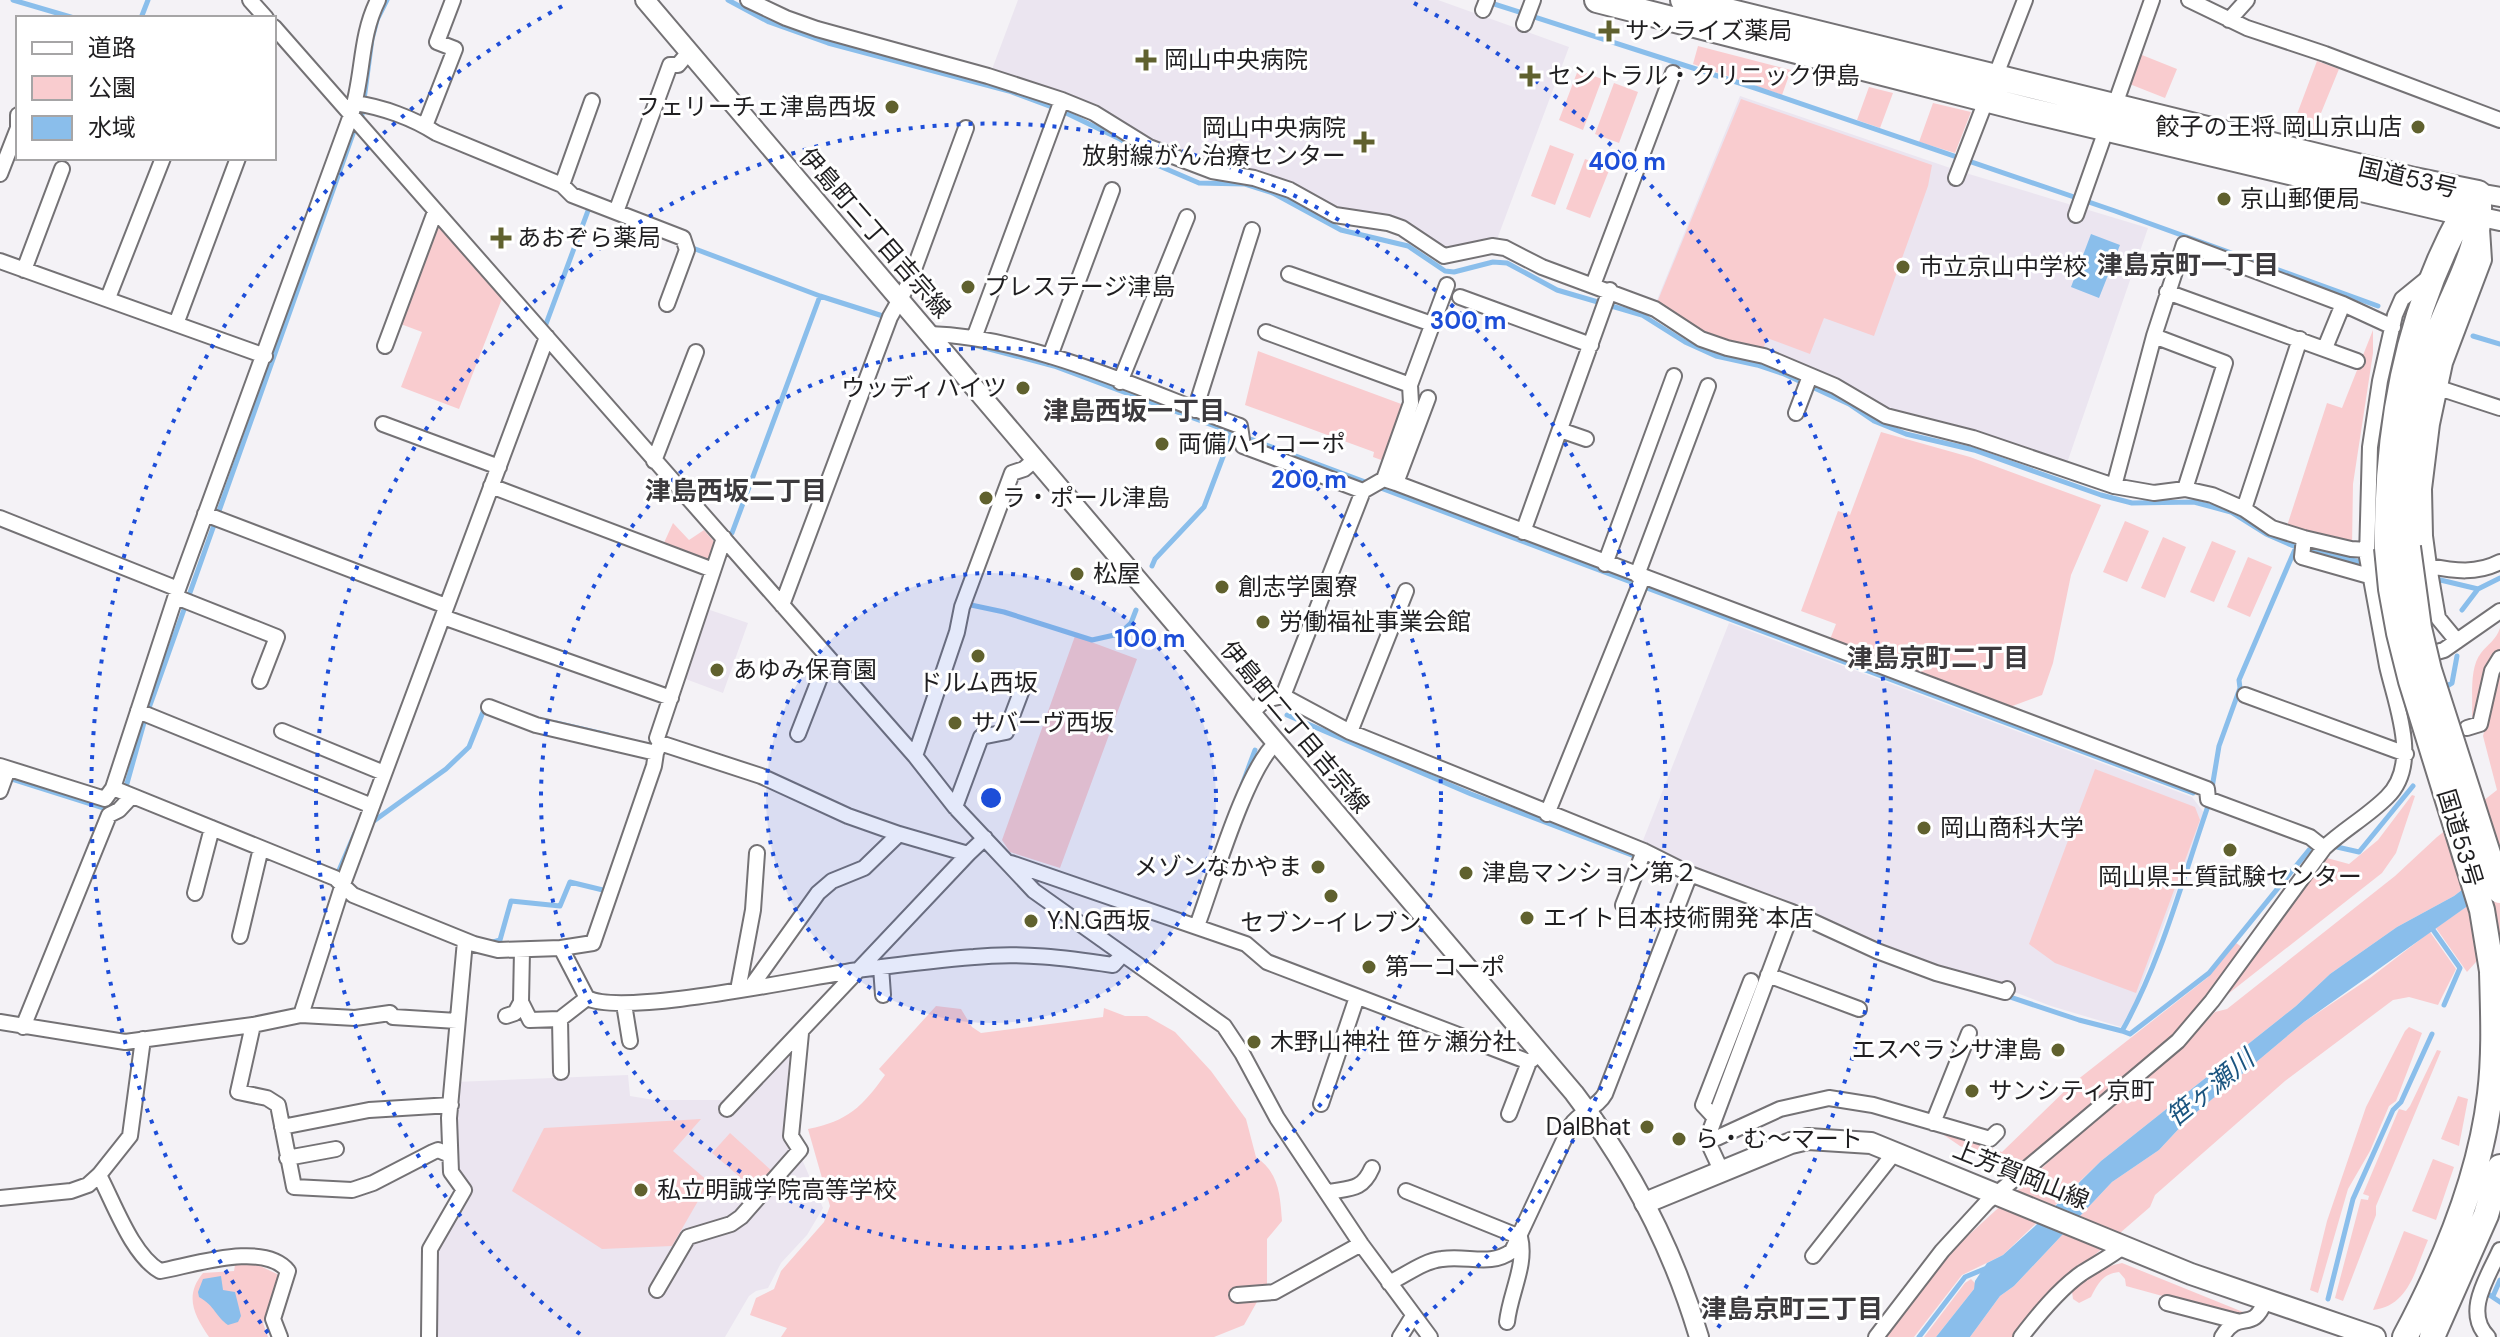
<svg xmlns="http://www.w3.org/2000/svg" width="2500" height="1337" viewBox="0 0 2500 1337" font-family="'DM Sans','Noto Sans JP',sans-serif">
<rect width="100%" height="100%" fill="#f4f2f6"/>
<!-- built -->
<path fill="#ebe5f0" d="M1018 0H1438L1569 47 1496 242 1446 252 1213 167 991 72Z
M1740 96 1959 171 2148 228 2066 466 1910 420 1655 305Z
M707 609 748 623 723 693 683 678Z
M1729 623 2192 797 2205 814 2135 1002 2121 1027 2051 1006 1991 983 1938 970 1693 873 1642 843Z
M795 1046 784 1138 801 1157 823 1208 807 1235 781 1263 768 1288 756 1291 749 1296 725 1337H433L430 1257 464 1198 457 1179 455 1082 628 1075 630 1096 654 1100H726Z"/>
<!-- green -->
<path fill="#f9cccf" d="M1698 46 1791 70 1782 95 1693 64Z
M2137 53 2177 69 2165 98 2127 83Z
M2317 61 2339 69 2312 135 2291 130Z
M1578 70 1602 79 1583 130 1559 120Z
M1614 83 1638 92 1619 143 1595 134Z
M1869 87 1893 93 1880 128 1857 120Z
M1741 99 1932 165 1928 186 1874 336 1824 318 1810 354 1767 338 1763 350 1703 336 1656 305Z
M1933 103 1971 112 1955 153 1919 142Z
M1550 145 1574 154 1555 205 1531 196Z
M1585 159 1610 168 1590 218 1566 209Z
M443 227 503 296 459 409 401 387 422 332 398 323 434 229Z
M2373 330V353L2353 484 2352 546 2286 529 2327 403 2342 408Z
M1258 351 1404 405 1384 461 1373 457 1374 452 1245 405Z
M1881 432 1970 457 2101 505 2071 575 2053 663 2042 695 2007 708 1829 642 1836 624 1801 611 1838 511 1850 515Z
M2125 521 2149 531 2127 582 2103 572Z
M673 523 689 540 704 530 716 544 710 562 663 545Z
M2163 537 2186 547 2165 598 2141 588Z
M2212 541 2236 551 2214 602 2190 592Z
M2248 557 2272 567 2250 617 2227 607Z
M2500 628V649L2486 668 2476 718 2472 716C2473 697 2469 668 2481 653 2488 644 2496 640 2500 628Z
M1075 636 1137 659 1060 868 1010 852 1002 840Z
M2500 669V861L2454 896 2397 927 2330 974 2296 1006 2101 1161 2003 1255 1962 1275 1914 1337H1883L1948 1254 2126 1091 2184 1045 2215 1012 2227 1009 2395 876 2437 837 2497 790 2483 736Z
M2095 769 2195 807 2200 820 2136 993 2055 963 2029 944Z
M2412 795 2415 796 2396 853 2382 873 2228 994V991L2327 858 2349 864 2378 840Z
M2500 883V935L2467 972 2436 928Z
M2430 932 2456 969 2438 1005 2409 997 2393 1000 2285 1081 2155 1195 2150 1207 2075 1272 2017 1337H1970L2000 1296 2014 1286 2112 1182 2159 1150 2186 1121 2304 1022 2370 978Z
M2236 943 2242 947 2174 1037 2117 1087 2014 1169 1960 1146 1941 1133 1946 1132 2002 1152 2072 1084 2207 978Z
M936 1006 961 1009 972 1027 981 1033 1103 1017 1104 1008 1125 1016H1147L1175 1032 1211 1071 1246 1119 1256 1157C1279 1173 1280 1194 1282 1221L1267 1239V1284L1244 1325 1214 1337H781L787 1328 750 1315 756 1298 774 1289 781 1271 824 1222 830 1206 808 1129C848 1121 862 1107 885 1075L879 1069Z
M2409 1027 2422 1033 2396 1101 2389 1106 2370 1151 2348 1189 2318 1293 2310 1290 2327 1221 2366 1107 2405 1031Z
M2437 1050 2441 1051 2376 1206V1215L2343 1301 2335 1298 2361 1199 2368 1200 2369 1196 2363 1194 2399 1109 2406 1111 2410 1106Z
M2458 1096 2468 1099 2459 1146 2441 1139Z
M701 1119 673 1151 709 1182 672 1246 602 1249 512 1191 544 1128Z
M730 1133 773 1172 756 1191 712 1153Z
M2433 1159 2454 1167 2436 1220 2412 1211Z
M2404 1231 2428 1240C2415 1270 2409 1306 2373 1310Z
M2122 1263 2248 1314H2228L2126 1286 2125 1279 2119 1272C2103 1274 2098 1283 2091 1297L2079 1303 2073 1299 2072 1292C2086 1274 2100 1268 2122 1263Z
M235 1265H258L277 1274 279 1278 263 1323 268 1337H209C194 1315 184 1296 203 1273L234 1271Z
M1971 1279 1976 1284 1974 1289 1936 1337H1924L1965 1283Z"/>
<!-- water -->
<path fill="#8abeeb" d="M2091 234 2120 245 2099 298 2071 287Z
M2500 861V883L2304 1022 2186 1121 2159 1150 2112 1182 2014 1286 2000 1296 1970 1337H1936L1974 1289 1975 1281 1987 1263 2003 1255 2034 1227 2101 1161 2296 1006 2330 974 2397 927 2454 896Z
M221 1276 223 1290 235 1292 241 1316 238 1322 228 1325C216 1317 215 1306 199 1297L198 1292 203 1279Z"/>
<g fill="none" stroke-linecap="round" stroke-linejoin="round">
<!-- stream -->
<path stroke="#8abeeb" stroke-width="5" d="M13 0 74 18
M728 0 769 22 828 43 1009 91 1060 110 1120 139 1157 165 1199 183 1245 184 1273 193 1341 230 1408 246 1445 271 1454 272 1493 262 1507 263 1557 290 1642 315 1685 342 1716 356 1757 365 1784 374 1849 404 1874 421 1906 434 1974 450 2101 495 2132 503 2194 502 2231 512 2266 534 2296 547 2364 563
M1488 2 1755 88 2115 211 2378 306
M141 18 148 0
M362 115 372 39 377 20 387 0
M690 247 820 296 886 317
M546 324 589 208 591 209
M2473 336 2500 344
M974 345 1054 366 1368 483
M1378 487 2193 793
M732 533 820 296
M1152 566 1155 559 1204 507 1232 433
M2432 578 2478 589
M971 605 1004 612 1092 640 1119 634 1131 623 1136 610
M2462 610 2478 589 2500 578
M2240 688 2239 680 2296 547
M2442 689 2452 683 2457 656
M149 708 354 131
M1287 715 1471 794 1637 857
M556 723 608 735
M12 779 107 809
M1242 785 1255 750
M126 787 145 719
M2212 788 2219 746 2240 688 2248 691
M371 823 446 769 469 747 485 707
M2337 847 2359 852 2413 786
M337 875 355 833
M2431 927 2460 968 2444 1005
M490 943 500 940 511 901 560 906 570 882 607 891
M2004 995 2079 1020 2122 1031C2161 962 2182 881 2208 806
M2122 1031 2130 1034 2209 973 2309 850
M2485 1292 2500 1302
M2493 1296 2500 1280
M2328 1299 2353 1199 2393 1110 2401 1102 2432 1034
M1919 1337 1965 1277 1987 1268"/>
<!-- minor casing -->
<g stroke="#747275" stroke-width="18">
<path id="minor" d="M250 0 266 18
M748 0 786 18 817 29 988 76 1062 100 1094 113 1149 147 1212 171 1254 178 1290 190 1335 215 1388 223 1402 228 1444 256 1492 246 1505 248 1542 267 1655 309 1701 339 1727 348 1764 356 1835 386 1886 416 1973 438 2114 486 2154 493 2185 489 2212 495 2244 509 2272 528 2304 538 2351 549 2367 550
M2189 0 2247 28 2325 54 2500 120
M1483 10 1487 0
M2229 20 2247 0
M1524 24 1533 0
M274 27 915 756 955 807 1034 891 1224 1026 1242 1053 1277 1118 1361 1244 1430 1337
M355 103C382 107 413 118 436 133L562 185 572 195 683 238 687 250 667 304
M425 126 455 49 437 42 453 0
M0 174 18 128V115
M1956 178 2025 0
M562 185 592 101
M616 212 670 65H678L689 52
M2076 215 2152 0
M0 261 265 356
M24 270 62 169
M1289 274 1432 324
M1593 285 1673 73
M2167 292 2357 361
M1460 297 1591 345
M108 298 163 158
M176 324 238 158
M1266 332 1410 385 1411 403 1384 479
M930 334C1032 337 1144 391 1240 426L1243 446 1363 491 1283 696 1265 700 1251 713
M2154 336 2225 363 2185 489
M974 338 1062 100
M385 346 435 212
M2325 348 2343 304
M1050 356 1112 190
M1120 382 1187 217
M1410 385 1447 285
M2439 388 2500 408
M1195 410 1252 230
M1796 413 1810 376
M383 424 499 467
M1560 430 1586 439
M654 461 696 352
M1396 483 1428 398
M491 486 713 570
M2114 486 2154 336 2184 244 2343 304 2393 327
M1363 491 1384 479 1396 483 2207 789 2208 799 2310 837 2324 848
M2244 509 2300 339
M205 514 446 606
M0 518 178 589
M1523 532 1610 290
M2304 538 2302 557 2369 576
M1605 564 1674 376
M2429 566 2425 536 2424 489 2432 424 2445 363 2484 260 2482 229
M1637 575 1708 386
M176 597 277 637 260 681
M782 605 890 317 909 283 966 128
M443 617 671 698
M2457 641 2438 618 2429 566C2455 571 2477 574 2500 562
M2387 666 2367 557 2370 447 2380 381 2395 315 2402 299 2429 277
M2245 695 2406 754
M1283 696 1350 732 1644 851 1690 874 1792 912 1877 951 1936 973 2005 992 2007 989
M489 707 536 725 656 753 660 743 657 738 724 538
M138 711 372 806
M2467 728 2480 724 2492 671 2500 658
M282 731 384 773
M1350 732 1406 591
M798 734 828 657
M660 743 761 776 848 816 899 834 968 854
M915 756 957 632 962 607 1012 473 1024 469 1036 459
M0 766 105 799 113 788 335 878 353 895 474 944 498 950 561 948 587 998C624 1017 808 977 858 970 897 965 935 960 974 957 1021 952 1066 958 1113 965L1122 955
M113 788 178 589 351 115C364 76 359 38 378 0
M0 791 8 769
M955 807 981 737 1006 732 1023 687
M1547 814 1643 577
M1011 863 1246 944 1267 962 1529 1062 1541 1053
M195 893 212 828
M1623 905 1644 851
M1197 926C1213 883 1246 769 1276 743
M240 936 261 848
M561 948 593 943 654 766 656 753
M522 950 521 1002 530 1020 560 1019 587 998
M881 967 883 995
M1768 975 1859 1009
M750 988 818 893 832 881 864 868 899 834
M738 990 753 910 757 853
M624 1004 630 1041
M301 1015 355 1018 390 1013 393 1017 457 1021
M506 1016 515 1013 521 1002
M560 1019 561 1072
M0 1022 125 1042 253 1025 301 1015 343 884 547 337
M253 1025 238 1092 267 1098 278 1105 294 1187 352 1190 373 1183 433 1152 438 1150 450 1155
M23 1027 109 815 119 810 132 796
M1321 1104 1357 997
M727 1109 968 854 985 838
M1509 1114 1529 1062
M1715 1118 1703 1105 1751 981
M1933 1123 1969 1033
M282 1127 369 1110 451 1105
M1708 1142 1780 1109 1829 1098 1873 1105 1990 1139 1997 1132
M287 1158 336 1149
M1721 1170 1708 1142 1710 1131 1792 912
M99 1175C114 1203 132 1255 160 1271 194 1265 264 1241 288 1271L273 1319 280 1337
M1406 1191 1520 1237C1527 1265 1510 1293 1507 1322
M1328 1192C1350 1188 1362 1191 1372 1168
M0 1198 71 1191 88 1185 99 1175 130 1136 143 1039
M1813 1256 1895 1152
M1389 1283C1406 1275 1423 1261 1442 1259 1468 1255 1490 1267 1512 1251L1571 1125C1580 1112 1598 1107 1605 1094L1690 874
M657 1290 688 1237 731 1224 741 1217 800 1150 791 1136 801 1033
M1237 1295 1274 1292 1361 1244
M2167 1303 2236 1321
M429 1337 430 1249 464 1190 451 1172 449 1118 465 941
M1400 1337 1413 1316
M1876 1337 1942 1251 1987 1202 2178 1041 2212 1001 2324 848C2343 830 2368 816 2387 797 2421 764 2396 706 2387 666L2444 650 2500 611
M2021 1337C2038 1315 2059 1289 2082 1273 2096 1264 2110 1257 2124 1246
M2222 1337C2240 1307 2252 1335 2265 1301
M2488 1337C2463 1312 2488 1277 2500 1250"/>
</g>
<!-- tertiary casing -->
<g stroke="#747275" stroke-width="22">
<path id="tertiary" d="M645 0 1574 1093C1630 1166 1673 1249 1699 1337
M2500 197 2478 193 2463 213 2500 221"/>
</g>
<!-- secondary casing -->
<g stroke="#747275" stroke-width="24">
<path id="secondary" d="M1645 1203 1791 1143 1808 1139 1871 1143 2191 1274 2375 1337"/>
</g>
<!-- trunk casing -->
<g stroke="#747275" stroke-width="28">
<path id="trunk" d="M1597 0 2028 110 2463 213C2406 315 2386 432 2387 548
M1683 0 2414 180 2478 193C2486 247 2449 295 2434 345 2414 412 2408 478 2408 547
M2405 1337C2445 1262 2480 1179 2490 1094 2495 1053 2493 1012 2492 971
M2432 1337 2486 1215 2500 1167"/>
</g>
<!-- minor -->
<use href="#minor" stroke="#fff" stroke-width="14"/>
<!-- tertiary -->
<use href="#tertiary" stroke="#fff" stroke-width="18"/>
<!-- secondary -->
<use href="#secondary" stroke="#fff" stroke-width="20"/>
<!-- trunk -->
<use href="#trunk" stroke="#fff" stroke-width="24"/>
<!-- trunk-bridge casing -->
<g stroke="#747275" stroke-width="28" stroke-linecap="butt">
<path id="trunk-bridge" d="M2408 547 2419 628 2429 670 2500 891
M2387 548 2391 589 2399 633 2411 681 2482 910 2492 971"/>
</g>
<!-- trunk-bridge -->
<use href="#trunk-bridge" stroke="#fff" stroke-width="24"/>
</g>
<!-- distance rings -->
<circle cx="991" cy="798" r="225" fill="#1d4ed8" fill-opacity=".12"/>
<g fill="none" stroke="#1d4ed8" stroke-width="4" stroke-dasharray="4 8">
<circle cx="991" cy="798" r="225"/>
<circle cx="991" cy="798" r="450"/>
<path d="M580 1334A675 675 0 1 1 1402 1334"/>
<path d="M268 1333A900 900 0 0 1 568 3M1414 3A900 900 0 0 1 1714 1333"/>
</g>
<!-- markers -->
<g fill="#60612e" stroke="#fff" stroke-width="3">
<path d="M1605 19h8v8h8v8h-8v8h-8v-8h-8v-8h8z"/>
<path d="M1142 48h8v8h8v8h-8v8h-8v-8h-8v-8h8z"/>
<path d="M1526 64h8v8h8v8h-8v8h-8v-8h-8v-8h8z"/>
<circle cx="892" cy="107" r="8"/>
<circle cx="2418" cy="127" r="8"/>
<path d="M1360 130h8v8h8v8h-8v8h-8v-8h-8v-8h8z"/>
<circle cx="2224" cy="199" r="8"/>
<path d="M497 226h8v8h8v8h-8v8h-8v-8h-8v-8h8z"/>
<circle cx="1903" cy="267" r="8"/>
<circle cx="968" cy="287" r="8"/>
<circle cx="1023" cy="388" r="8"/>
<circle cx="1162" cy="444" r="8"/>
<circle cx="986" cy="498" r="8"/>
<circle cx="1077" cy="574" r="8"/>
<circle cx="1222" cy="587" r="8"/>
<circle cx="1263" cy="622" r="8"/>
<circle cx="978" cy="656" r="8"/>
<circle cx="717" cy="670" r="8"/>
<circle cx="955" cy="723" r="8"/>
<circle cx="1924" cy="828" r="8"/>
<circle cx="2230" cy="850" r="8"/>
<circle cx="1318" cy="867" r="8"/>
<circle cx="1466" cy="873" r="8"/>
<circle cx="1331" cy="896" r="8"/>
<circle cx="1527" cy="918" r="8"/>
<circle cx="1031" cy="921" r="8"/>
<circle cx="1369" cy="967" r="8"/>
<circle cx="1254" cy="1042" r="8"/>
<circle cx="2058" cy="1050" r="8"/>
<circle cx="1972" cy="1091" r="8"/>
<circle cx="1647" cy="1127" r="8"/>
<circle cx="1679" cy="1139" r="8"/>
<circle cx="641" cy="1190" r="8"/>
</g>
<g text-anchor="middle" stroke-width="6" stroke-linejoin="round" paint-order="stroke">
<!-- poi labels -->
<g font-size="24" fill="#201f21" stroke="#fff" text-anchor="start">
<text x="1625" y="39">サンライズ薬局</text>
<text x="1164" y="68">岡山中央病院</text>
<text x="1548" y="84">セントラル・クリニック伊島</text>
<text x="876" y="115" text-anchor="end">フェリーチェ津島西坂</text>
<text x="2402" y="135" text-anchor="end">餃子の王将 岡山京山店</text>
<text x="1346" y="136" text-anchor="end">岡山中央病院<tspan x="1346" dy="28">放射線がん治療センター</tspan></text>
<text x="2240" y="207">京山郵便局</text>
<text x="517" y="246">あおぞら薬局</text>
<text x="1919" y="275">市立京山中学校</text>
<text x="984" y="295">プレステージ津島</text>
<text x="1007" y="396" text-anchor="end">ウッディハイツ</text>
<text x="1178" y="452">両備ハイコーポ</text>
<text x="1002" y="506">ラ・ポール津島</text>
<text x="1093" y="582">松屋</text>
<text x="1238" y="595">創志学園寮</text>
<text x="1279" y="630">労働福祉事業会館</text>
<text x="733" y="678">あゆみ保育園</text>
<text x="978" y="691" text-anchor="middle">ドルム西坂</text>
<text x="971" y="731">サバーヴ西坂</text>
<text x="1940" y="836">岡山商科大学</text>
<text x="1302" y="875" text-anchor="end">メゾンなかやま</text>
<text x="1482" y="881">津島マンション第２</text>
<text x="2230" y="885" text-anchor="middle">岡山県土質試験センター</text>
<text x="1543" y="926">エイト日本技術開発 本店</text>
<text x="1047" y="929">Y.N.G西坂</text>
<text x="1331" y="931" text-anchor="middle">セブン-イレブン</text>
<text x="1385" y="975">第一コーポ</text>
<text x="1270" y="1050">木野山神社 笹ヶ瀬分社</text>
<text x="2042" y="1058" text-anchor="end">エスペランサ津島</text>
<text x="1988" y="1099">サンシティ京町</text>
<text x="1631" y="1135" text-anchor="end">DalBhat</text>
<text x="1695" y="1147">ら・む〜マート</text>
<text x="657" y="1198">私立明誠学院高等学校</text>
</g>
<!-- street labels -->
<g font-size="24" fill="#201f21" stroke="#fff">
<text transform="translate(2408 178) rotate(13)" y="8">国道53号</text>
<text transform="translate(875 233) rotate(49)" y="8">伊島町二丁目吉宗線</text>
<text transform="translate(1295 727) rotate(50)" y="8">伊島町二丁目吉宗線</text>
<text transform="translate(2460 838) rotate(73)" y="8">国道53号</text>
<text transform="translate(2021 1175) rotate(22)" y="8">上芳賀岡山線</text>
</g>
<!-- neighbourhood labels -->
<g font-size="26" font-weight="bold" fill="#3c3a3d" stroke="#fff">
<text x="2188" y="274">津島京町一丁目</text>
<text x="1134" y="420">津島西坂一丁目</text>
<text x="736" y="500">津島西坂二丁目</text>
<text x="1938" y="667">津島京町二丁目</text>
<text x="1792" y="1318">津島京町三丁目</text>
</g>
<!-- water labels -->
<g font-size="26" font-style="italic" fill="#1b5580" stroke="#fff">
<text transform="translate(2210 1088) rotate(-39)" y="9">笹ヶ瀬川</text>
</g>
</g>
<circle cx="991" cy="798" r="12" fill="#1d4ed8" stroke="#fff" stroke-width="4"/>
<g font-size="24" text-anchor="middle" font-weight="bold" fill="#1d4ed8" stroke="#fff" stroke-width="6" stroke-linejoin="round" paint-order="stroke">
<text x="1627" y="170">400 m</text>
<text x="1468" y="329">300 m</text>
<text x="1309" y="488">200 m</text>
<text x="1150" y="647">100 m</text>
</g>
<!-- legend -->
<rect x="16" y="16" width="260" height="144" fill="#ffffff" stroke="#a6a5a6" stroke-width="2"/>
<rect x="32" y="42" width="40" height="12" fill="#ffffff" stroke="#a6a5a6" stroke-width="2"/>
<text x="88" y="56" font-size="24" fill="#201f21">道路</text>
<rect x="32" y="76" width="40" height="24" fill="#f9cccf" stroke="#a6a5a6" stroke-width="2"/>
<text x="88" y="96" font-size="24" fill="#201f21">公園</text>
<rect x="32" y="116" width="40" height="24" fill="#8abeeb" stroke="#a6a5a6" stroke-width="2"/>
<text x="88" y="136" font-size="24" fill="#201f21">水域</text>
</svg>
